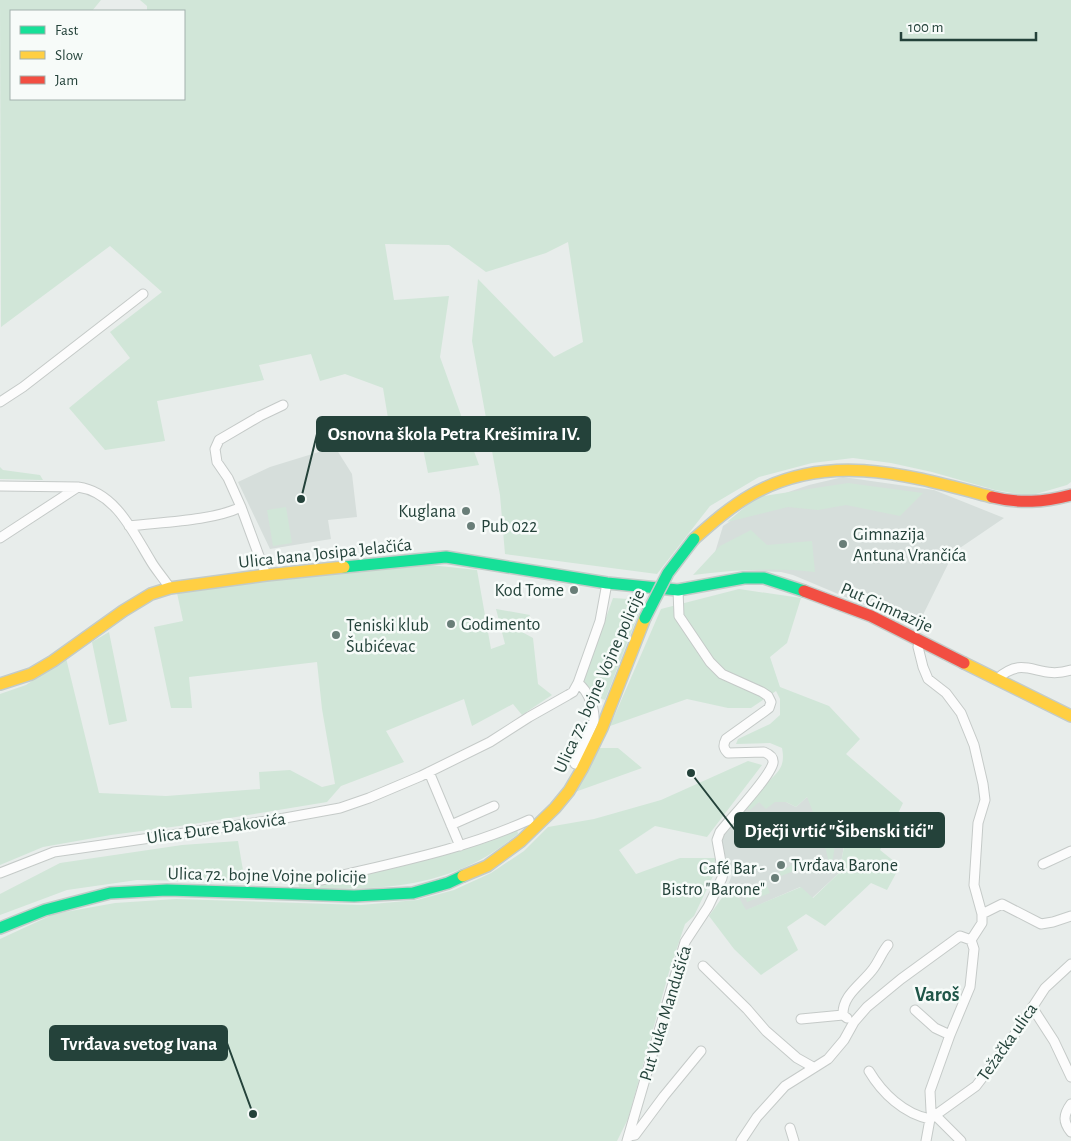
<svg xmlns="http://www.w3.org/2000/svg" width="1071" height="1141" viewBox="0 0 1071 1141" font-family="'Alegreya Sans',sans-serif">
<rect width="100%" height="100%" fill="#e8edeb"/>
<!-- built -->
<path fill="#d6dedb" d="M335 447 352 474 357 517 328 520 331 539 270 549 238 482 270 467Z
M843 477 934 490 1004 518 954 552 917 627 793 575 781 572 710 569 723 526 759 502 809 485Z
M807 797 847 830 839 873 812 898 800 887 745 911 737 894 724 895 732 875 720 841 724 833 745 807 759 802H786L796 807Z"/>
<!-- green -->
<path fill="#d1e6d8" d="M0 0H101L92 11H11V99H184V11H147V6L140 0H1071V482L1067 485 1029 496 995 490 932 472 891 463 853 458 812 463 759 477 710 506 657 574 505 554 500 495 472 341 478 279 554 357 583 342 568 242 546 253 486 272 449 245 385 244 394 300 449 296 440 357 479 465 428 473 417 419 389 424 383 388 345 374 320 381 311 354 259 365 264 380 157 401 165 441 105 450 69 408 130 358 110 332 162 292 110 246 1 327Z
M0 467 3 470 40 475 43 480 0 479Z
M848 483 923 493 900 516 846 505 818 510 788 507 727 522 757 497Z
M286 507 292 543 273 546 267 510Z
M751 530 767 545 812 541 815 572C775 567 733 570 693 575L720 546Z
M430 565 477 570 491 649 505 644 496 609 530 615 522 632 533 638 538 684 552 695 522 715 513 704 472 726 464 699 386 731 404 762 341 786 327 802 187 825 111 835 43 847 0 865V694L26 685 66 658 99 793 166 796 260 789 259 772 290 770 322 787 335 784 322 709 317 662 189 677 192 708H171L154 627 183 621 177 593 265 581Z
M739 589 801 598 787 643 770 657 780 687 829 706 860 739 846 754 903 803 880 850 900 866 887 890 871 883 825 926 806 914 787 927 798 950 761 975 734 949 709 916 724 895 737 894 746 910 801 887 813 898 839 873 847 831 819 827 807 797 796 807 786 802H775L766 809 759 802 750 810 745 807C752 800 757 792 764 786 777 772 786 769 782 748L770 743 736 744 738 739 770 724 780 715V699L776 691 751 708H728L687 699 610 726 661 609Z
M613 598 644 600 605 700 580 690Z
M109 632 127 721 109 725 92 642Z
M599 748H618L642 768 575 792Z
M748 761 762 765 707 837 655 826 619 850 636 874 680 858H716L713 876 694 916 685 924 669 972 628 1119 617 1141H0V939L54 914 115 903 176 899 361 905 417 900 454 890 491 873 524 851 548 827 594 819 661 800Z
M801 819 807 833 803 842 788 848V842L796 839 800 829 797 822Z
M517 829 518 834C506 843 494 853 480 860 424 890 361 891 299 887L298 883 339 878Z
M823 838H836L832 865 829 863Z
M238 841 245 882 137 880 67 890 0 915V894L60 863 182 845Z
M798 862 801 868 781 876 779 872Z
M766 884 770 893 747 902 744 892Z"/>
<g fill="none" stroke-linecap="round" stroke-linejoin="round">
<!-- street casing -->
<g stroke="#c5cac8" stroke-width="11">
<path id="street" d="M0 402 23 387 143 294
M0 486 78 487C116 492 134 534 152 563 157 571 164 579 170 588
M129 526C162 522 212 521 241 507
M0 538 78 487
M266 575 241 507 228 478 217 462 215 449 219 440 260 416 283 405
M920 641 918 647 923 667 928 679 946 693 961 713 974 745 983 784 985 800 978 823 974 885 982 914V923L971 940 974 949 970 987 950 1035 930 1091 931 1111 961 1141
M997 679C1026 653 1037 681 1071 670
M575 764 594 721C595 708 588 691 578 683
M429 772 460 846
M451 825 494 806
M1043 864 1071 851
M0 873 54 852 274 820 340 808 369 798 421 776 490 742 529 717 568 695 573 692 578 683 600 621 607 583
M322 880C392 863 463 850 529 820
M982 914 1002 904 1041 924 1053 922 1071 916
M703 966 747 1009 766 1031 797 1058 813 1067
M1032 1007 1054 1041 1071 1077
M915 1010 935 1028 950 1035
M843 1015C842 995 862 984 873 969 879 961 882 952 888 945
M801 1019 843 1015 847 1018
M869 1071C882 1093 904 1114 930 1119
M1071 1104C1063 1115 1063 1122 1071 1132
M790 1128 794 1141
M629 1136 635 1135 664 1096 701 1051
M627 1141 685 942 708 907 722 878 723 873 717 840 720 832C731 818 770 777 773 763 774 757 769 754 764 752L728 753C723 748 723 745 726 739L765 711 769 708 771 702 768 696 762 692 722 674 710 662 679 616 678 590
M741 1141 757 1117 785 1086 828 1059 844 1040 854 1022 867 1007 901 979 960 936 971 940
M926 1141 930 1119 976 1086 1009 1043 1045 988 1071 964"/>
</g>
<!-- fast casing -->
<g stroke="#c3cbc8" stroke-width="14">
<path id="fast" d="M344 567 446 557 607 583 678 590 744 578H764L804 591
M0 928 45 910 110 893 167 890 354 896 413 893 448 883 463 876"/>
</g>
<!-- slow casing -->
<g stroke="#c3cbc8" stroke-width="14">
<path id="slow" d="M694 539C712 523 730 507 751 495 829 450 912 476 992 497
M964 663 1071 716
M0 684 31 674 53 661 123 611 151 594 170 588 266 575 344 567
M463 876 487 866 521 841 555 808 569 791 582 769 602 728 645 618"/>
</g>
<!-- jam casing -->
<g stroke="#c3cbc8" stroke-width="14">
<path id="jam" d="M992 497C1020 504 1044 502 1071 495
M804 591 871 616 964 663"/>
</g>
<!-- street -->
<use href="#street" stroke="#fcfcfc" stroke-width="9"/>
<!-- fast -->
<use href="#fast" stroke="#16e098" stroke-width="11"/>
<!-- slow -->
<use href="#slow" stroke="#ffcf43" stroke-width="11"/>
<!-- jam -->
<use href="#jam" stroke="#f24e42" stroke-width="11"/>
<!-- fast-bridge casing -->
<g stroke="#c3ccc9" stroke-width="14" stroke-linecap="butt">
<path id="fast-bridge" d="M645 618 668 573 694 539"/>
</g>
<!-- fast-bridge -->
<use href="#fast-bridge" stroke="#16e098" stroke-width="11"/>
</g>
<!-- markers -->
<g fill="#697e78" stroke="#f7fbf9" stroke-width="2">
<circle cx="466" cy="511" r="5"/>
<circle cx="471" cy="526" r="5"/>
<circle cx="843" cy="544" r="5"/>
<circle cx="574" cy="590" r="5"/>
<circle cx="451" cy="624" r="5"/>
<circle cx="336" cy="635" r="5"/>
<circle cx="781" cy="865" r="5"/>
<circle cx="775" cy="878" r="5"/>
</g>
<g text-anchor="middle" stroke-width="5" stroke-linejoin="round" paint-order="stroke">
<!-- poi labels -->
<g font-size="18" fill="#24423a" stroke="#f7fbf9" text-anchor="start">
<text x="456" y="517" text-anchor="end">Kuglana</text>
<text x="481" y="532">Pub 022</text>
<text x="853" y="540">Gimnazija<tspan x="853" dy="21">Antuna Vrančića</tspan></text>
<text x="564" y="596" text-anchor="end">Kod Tome</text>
<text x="461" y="630">Godimento</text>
<text x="346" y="631">Teniski klub<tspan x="346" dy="21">Šubićevac</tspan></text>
<text x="791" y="871">Tvrđava Barone</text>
<text x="765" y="874" text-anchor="end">Café Bar -<tspan x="765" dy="21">Bistro "Barone"</tspan></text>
</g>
<!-- street labels -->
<g font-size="18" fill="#24423a" stroke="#f7fbf9">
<text transform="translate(325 553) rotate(-6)" y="6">Ulica bana Josipa Jelačića</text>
<text transform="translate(887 607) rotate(24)" y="6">Put Gimnazije</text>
<text transform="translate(599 681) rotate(-66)" y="6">Ulica 72. bojne Vojne policije</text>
<text transform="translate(216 828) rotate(-8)" y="6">Ulica Đure Đakovića</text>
<text transform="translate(267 875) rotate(1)" y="6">Ulica 72. bojne Vojne policije</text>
<text transform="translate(665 1013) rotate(-73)" y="6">Put Vuka Mandušića</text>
<text transform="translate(1007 1042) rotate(-55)" y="6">Težačka ulica</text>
</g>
<!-- quarter labels -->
<g font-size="20" font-weight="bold" fill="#1f5548" stroke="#f7fbf9">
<text x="937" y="1001">Varoš</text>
</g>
</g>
<!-- callouts -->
<path fill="none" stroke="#24423a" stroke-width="2" d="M301 499L317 434M691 773L735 830M253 1114L227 1043"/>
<g fill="#24423a" stroke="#f7fbf9" stroke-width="2">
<circle cx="301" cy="499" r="5"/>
<circle cx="691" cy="773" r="5"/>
<circle cx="253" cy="1114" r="5"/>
</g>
<g fill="#24423a" stroke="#24423a" stroke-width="2">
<rect x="317" y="417" width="273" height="34" rx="5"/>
<rect x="735" y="813" width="209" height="34" rx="5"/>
<rect x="50" y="1026" width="177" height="34" rx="5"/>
</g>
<g font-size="19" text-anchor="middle" font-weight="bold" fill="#fff">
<text x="454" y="440">Osnovna škola Petra Krešimira IV.</text>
<text x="839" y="837">Dječji vrtić "Šibenski tići"</text>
<text x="139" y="1050">Tvrđava svetog Ivana</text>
</g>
<!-- legend -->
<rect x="10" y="10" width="175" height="90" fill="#f7fbf9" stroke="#a3b1ad"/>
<rect x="20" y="26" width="25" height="8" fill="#16e098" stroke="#a3b1ad"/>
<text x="55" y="35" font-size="15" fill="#24423a">Fast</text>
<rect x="20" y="51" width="25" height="8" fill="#ffcf43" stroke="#a3b1ad"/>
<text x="55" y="60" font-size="15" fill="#24423a">Slow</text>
<rect x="20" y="76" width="25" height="8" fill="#f24e42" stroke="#a3b1ad"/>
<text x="55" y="85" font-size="15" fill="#24423a">Jam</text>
<!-- scale -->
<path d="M901 32v8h135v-8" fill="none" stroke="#24423a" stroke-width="2.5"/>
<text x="908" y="32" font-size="15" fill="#24423a" stroke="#f7fbf9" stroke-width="4" paint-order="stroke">100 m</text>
</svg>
